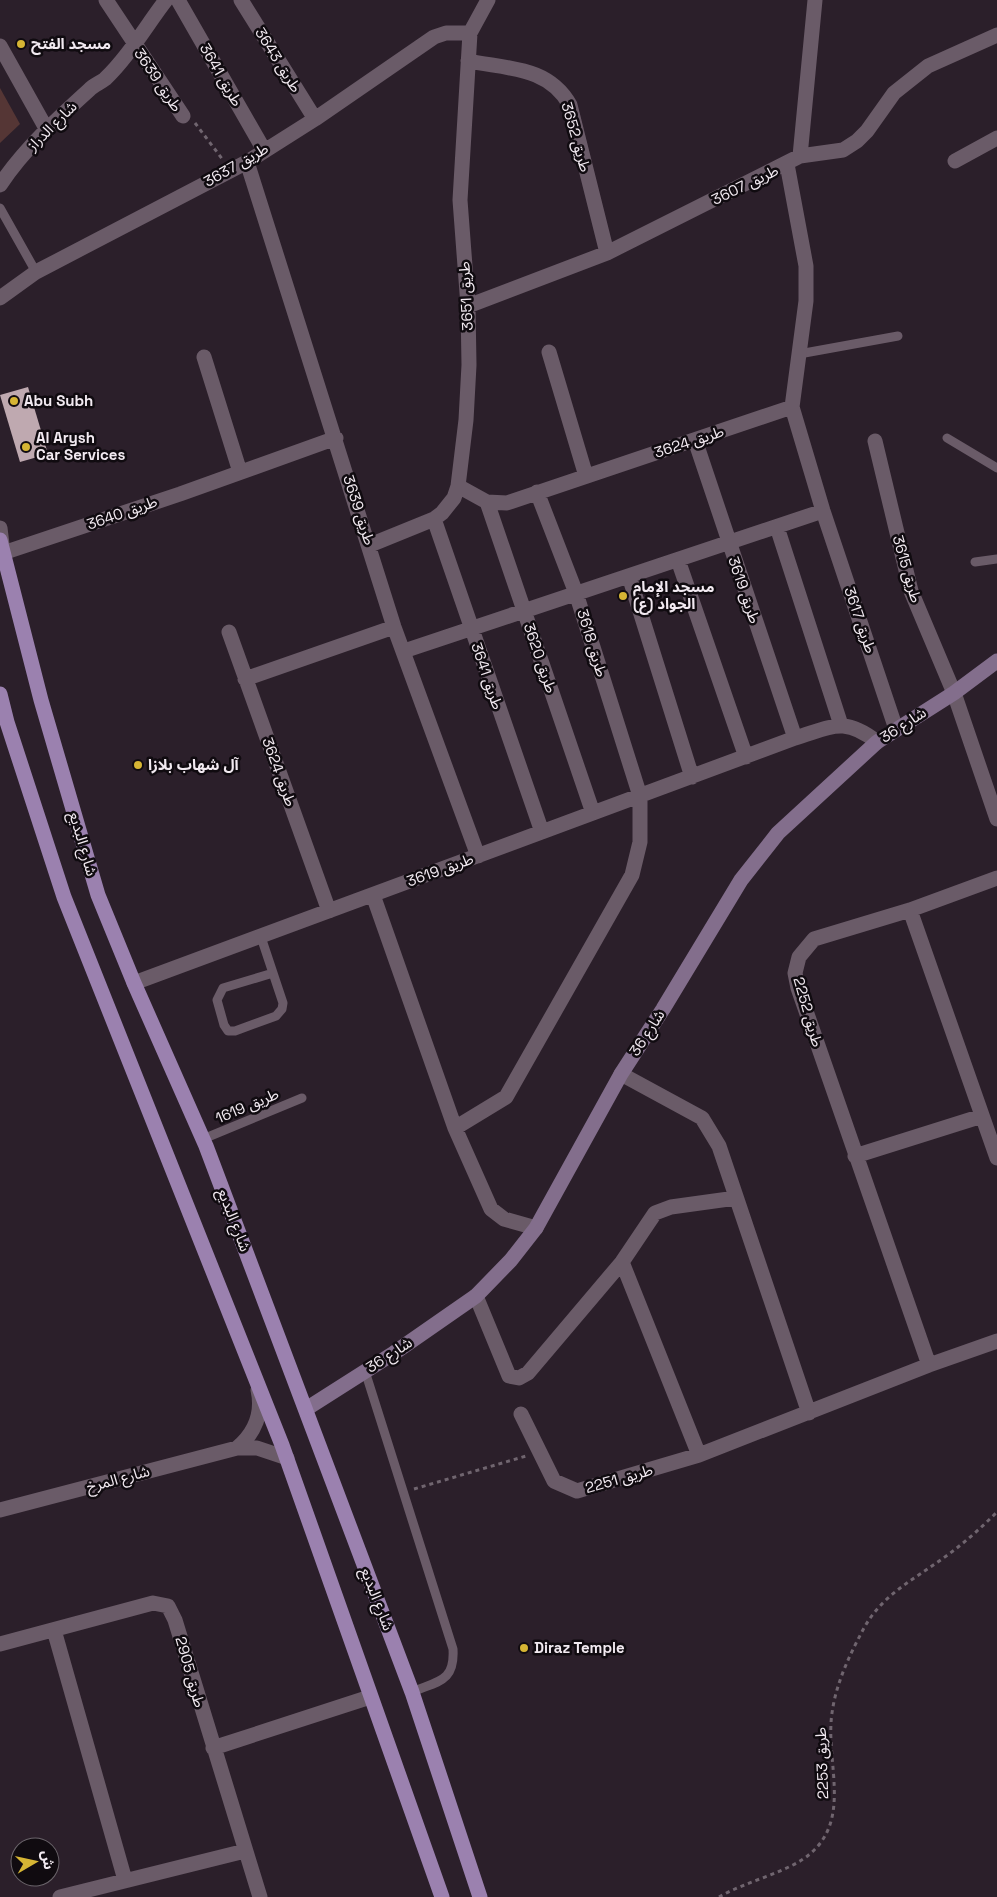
<svg xmlns="http://www.w3.org/2000/svg" width="997" height="1897" viewBox="0 0 997 1897" font-family="'Space Grotesk','Noto Sans Arabic',sans-serif">
<rect width="100%" height="100%" fill="#2b1f2a"/>
<!-- green -->
<path fill="#553635" d="M0 88 20 124 0 143Z"/>
<!-- building -->
<path fill="#bfa9b0" d="M28 387 48 454 20 462 0 395Z"/>
<g fill="none" stroke-linecap="round" stroke-linejoin="round">
<!-- path -->
<path stroke="#70656f" stroke-width="3" stroke-dasharray="4 4" stroke-linecap="butt" d="M195 123 223 160
M414 1489 526 1456
M719 1897C746 1881 790 1872 811 1853 852 1817 825 1761 832 1713 836 1683 850 1654 864 1628 882 1595 913 1580 942 1559 962 1545 980 1529 997 1512"/>
<!-- lane -->
<path stroke="#6a5b68" stroke-width="9" d="M0 208 36 272
M799 354 898 336
M947 438 997 468
M975 562 997 559
M261 937 283 1003 282 1009 276 1016 235 1031H228L224 1025 217 1000 223 988 273 973
M203 1139 302 1098
M365 1371 453 1649C455 1682 438 1681 412 1692"/>
<!-- street -->
<path stroke="#6a5b68" stroke-width="15" d="M106 0 183 116
M178 0 264 150
M241 0 315 119
M0 46 47 130
M468 61C507 69 548 66 570 105L607 253
M800 156 815 0
M955 161 997 138
M247 162 394 627 478 856
M787 164 806 266V301L792 407 823 511 896 729
M0 185C24 149 57 119 89 90 94 85 100 83 105 79 129 56 146 26 166 0
M0 298 36 272 247 162 315 119 434 37 446 33H470
M468 306 607 253 800 156 843 150 857 141 867 131 894 93 928 66 997 35
M549 352 586 476
M204 357 240 472
M695 440 795 738
M875 441 911 591 954 693 997 819
M458 486 487 502 507 503 792 407
M487 502 593 813
M434 519 542 832
M777 527 841 725
M0 528 3 553 180 494 336 438
M370 545 434 519 442 513 454 498 458 486 466 420 469 365 468 306 460 200 470 33 488 0
M678 560 746 757
M629 576 692 777
M229 632 329 911
M404 651 823 511
M245 679 394 627
M373 895 455 1128 491 1209 504 1219 536 1228
M910 910 997 1158
M134 983 795 738C832 727 844 716 877 742
M621 1074 702 1118 719 1146 809 1413
M455 1128 506 1097 632 875 640 842V796L576 593 537 492
M855 1156 982 1116
M622 1262 699 1455
M476 1296 509 1376 519 1378 528 1373 622 1262 655 1213 671 1207 736 1198
M929 1365 798 988 795 973 799 957 814 939 910 910 997 878
M521 1414 554 1481 577 1491 699 1455 929 1365 997 1341
M237 1448C255 1433 263 1413 258 1390
M0 1510 237 1448H257L287 1458
M54 1630 125 1880
M0 1644 153 1603 168 1606 175 1620 260 1897
M213 1748 370 1697
M60 1897 245 1851"/>
<!-- secondary -->
<path stroke="#836e8c" stroke-width="15" d="M306 1409 394 1353 476 1296 511 1260 536 1228 621 1074 663 1009 741 880 778 833 877 742 954 693 997 661"/>
<!-- primary -->
<path stroke="#9b81af" stroke-width="15" d="M0 540 41 700 98 895 134 983 206 1146 412 1692 480 1897
M0 694 7 722 64 897 282 1445 442 1897"/>
</g>
<!-- markers -->
<g fill="#d6b534" stroke="#100b10" stroke-width="2">
<circle cx="21" cy="44" r="5"/>
<circle cx="14" cy="401" r="5"/>
<circle cx="26" cy="447" r="5"/>
<circle cx="623" cy="596" r="5"/>
<circle cx="138" cy="765" r="5"/>
<circle cx="524" cy="1648" r="5"/>
</g>
<g text-anchor="middle" stroke-width="5" stroke-linejoin="round" paint-order="stroke">
<!-- poi labels -->
<g font-size="15" font-weight="bold" fill="#f2eaf1" stroke="#100b10" text-anchor="start">
<text x="31" y="49">مسجد الفتح</text>
<text x="24" y="406">Abu Subh</text>
<text x="36" y="443">Al Arysh<tspan x="36" dy="17">Car Services</tspan></text>
<text x="633" y="592">مسجد الإمام<tspan x="633" dy="17">الجواد (ع)</tspan></text>
<text x="148" y="770">آل شهاب بلازا</text>
<text x="534" y="1653">Diraz Temple</text>
</g>
<!-- street labels -->
<g font-size="15" fill="#f2eaf1" stroke="#100b10">
<text transform="translate(278 60) rotate(58)" y="5">طريق 3643</text>
<text transform="translate(221 75) rotate(60)" y="5">طريق 3641</text>
<text transform="translate(158 80) rotate(56)" y="5">طريق 3639</text>
<text transform="translate(52 126) rotate(-45)" y="5">شارع الدراز</text>
<text transform="translate(576 137) rotate(74)" y="5">طريق 3652</text>
<text transform="translate(236 165) rotate(-30)" y="5">طريق 3637</text>
<text transform="translate(745 185) rotate(-26)" y="5">طريق 3607</text>
<text transform="translate(466 296) rotate(-93)" y="5">طريق 3651</text>
<text transform="translate(689 442) rotate(-18)" y="5">طريق 3624</text>
<text transform="translate(359 510) rotate(72)" y="5">طريق 3639</text>
<text transform="translate(122 513) rotate(-19)" y="5">طريق 3640</text>
<text transform="translate(907 569) rotate(74)" y="5">طريق 3615</text>
<text transform="translate(744 590) rotate(71)" y="5">طريق 3619</text>
<text transform="translate(860 620) rotate(71)" y="5">طريق 3617</text>
<text transform="translate(592 643) rotate(73)" y="5">طريق 3618</text>
<text transform="translate(540 658) rotate(71)" y="5">طريق 3620</text>
<text transform="translate(487 676) rotate(71)" y="5">طريق 3641</text>
<text transform="translate(903 725) rotate(-33)" y="5">شارع 36</text>
<text transform="translate(279 772) rotate(70)" y="5">طريق 3624</text>
<text transform="translate(83 844) rotate(74)" y="5">شارع البديع</text>
<text transform="translate(440 870) rotate(-20)" y="5">طريق 3619</text>
<text transform="translate(808 1012) rotate(74)" y="5">طريق 2252</text>
<text transform="translate(647 1033) rotate(-57)" y="5">شارع 36</text>
<text transform="translate(247 1106) rotate(-23)" y="5">طريق 1619</text>
<text transform="translate(234 1220) rotate(69)" y="5">شارع البديع</text>
<text transform="translate(389 1355) rotate(-33)" y="5">شارع 36</text>
<text transform="translate(118 1479) rotate(-15)" y="5">شارع المرخ</text>
<text transform="translate(619 1479) rotate(-16)" y="5">طريق 2251</text>
<text transform="translate(377 1599) rotate(69)" y="5">شارع البديع</text>
<text transform="translate(190 1672) rotate(74)" y="5">طريق 2905</text>
<text transform="translate(822 1763) rotate(-92)" y="5">طريق 2253</text>
</g>
</g>
<!-- north arrow -->
<g transform="translate(35 1862) rotate(81)"><circle r="24" fill="#100b10" stroke="#6a646a"/>
<path d="M0-4L9 19L0 12L-9 19Z" fill="#d6b534"/>
<text y="-8" font-size="14" font-weight="bold" text-anchor="middle" fill="#f2eaf1">ش</text>
</g>
</svg>
